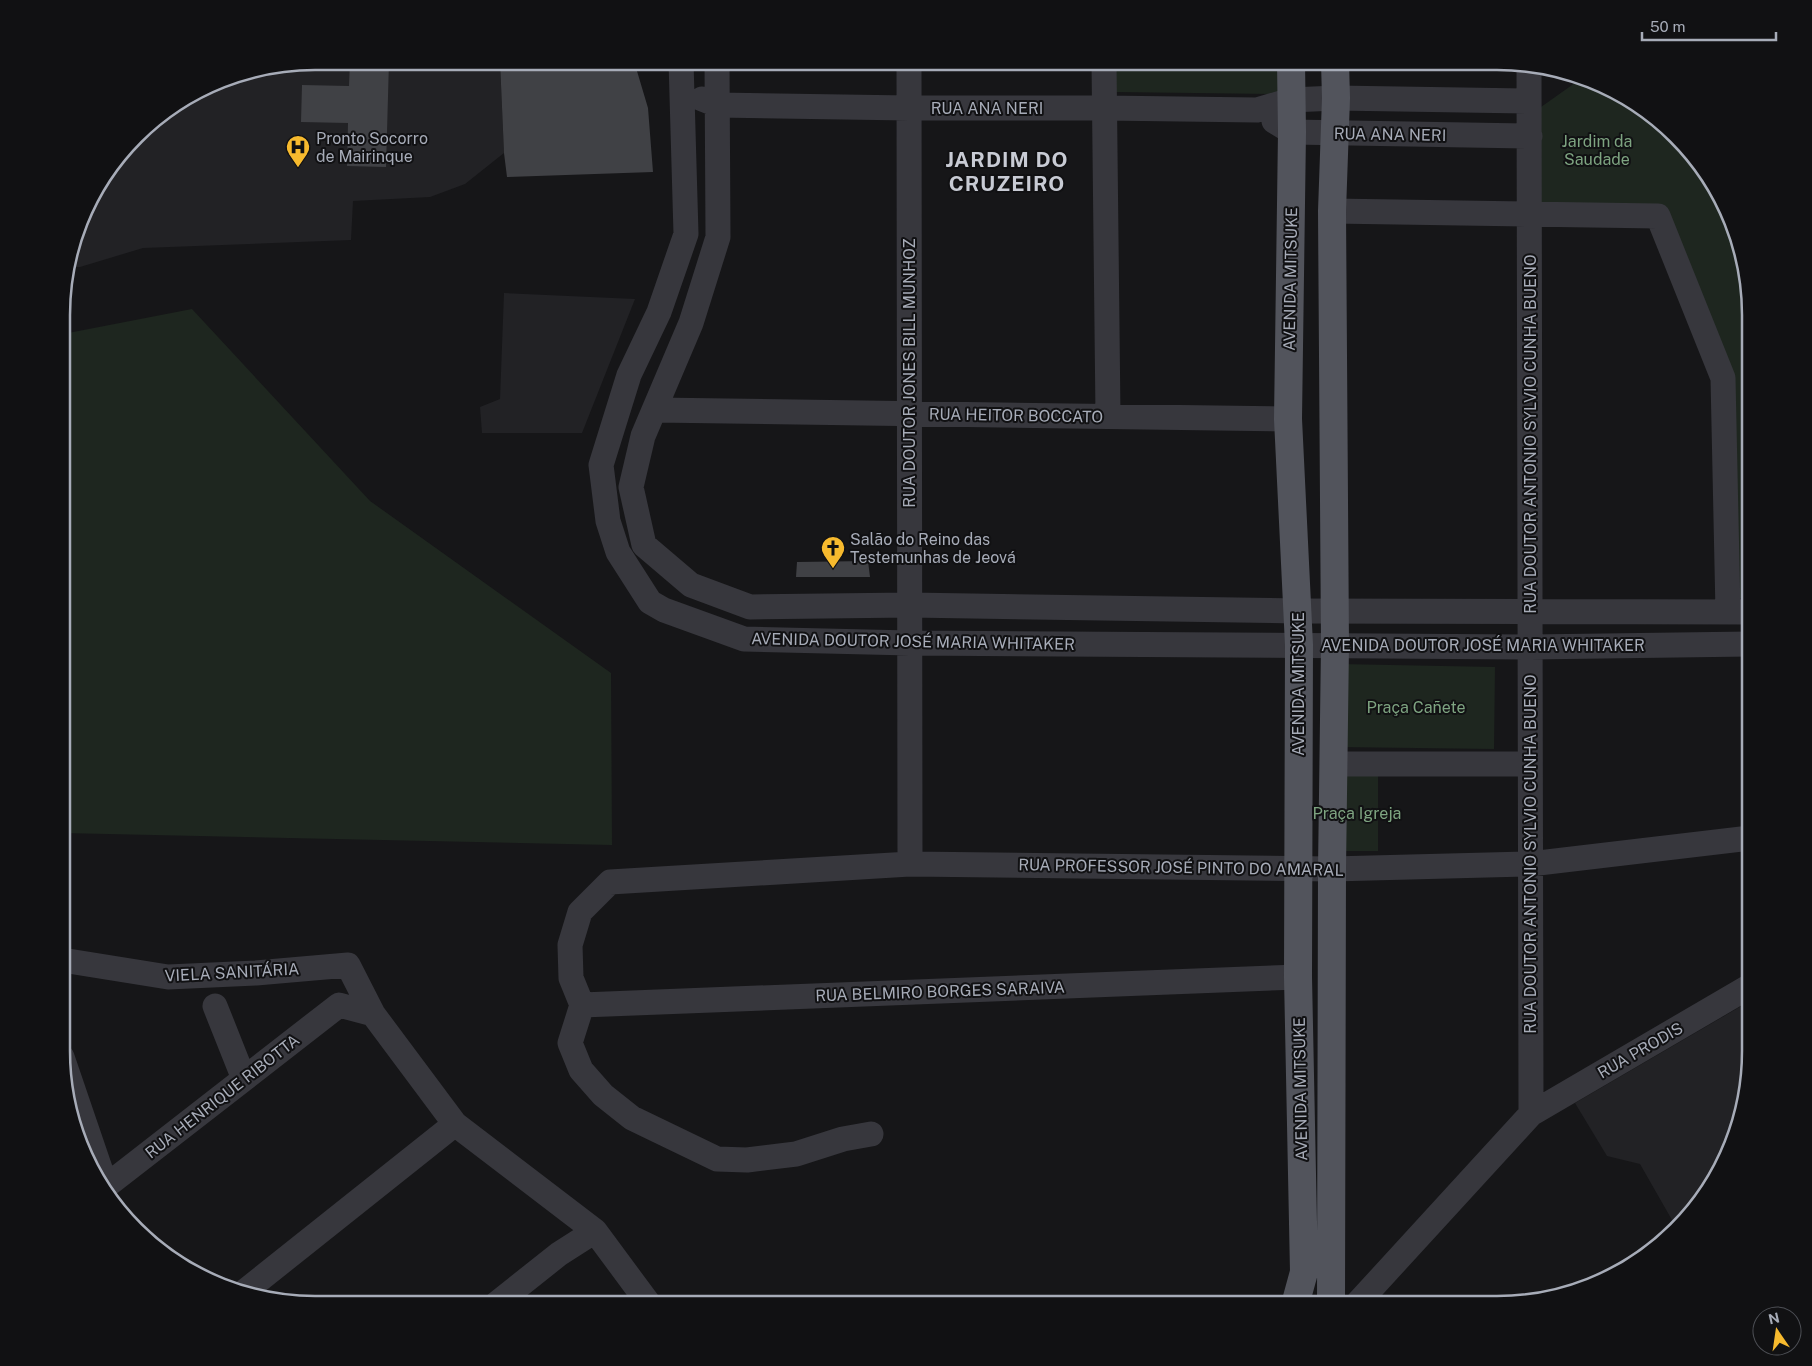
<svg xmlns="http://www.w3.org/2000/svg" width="1812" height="1366" viewBox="0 0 1812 1366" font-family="'Public Sans',sans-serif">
<rect width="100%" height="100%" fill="#161618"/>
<!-- built -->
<path fill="#222225" d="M315 61H500L504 153 465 184 430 197 353 201 351 240 143 248 80 267H68L95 188 148 124 233 75Z
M504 293 635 299 582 433H482L480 407 500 399Z
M1750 1001V1068L1731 1148 1688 1218 1676 1227 1640 1164 1607 1156 1575 1103Z"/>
<!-- green -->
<path fill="#1e261f" d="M1114 62H1281L1282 94 1115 92Z
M1582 78 1594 80 1664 124 1725 203 1742 250 1751 315V598H1737L1729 368 1659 209 1535 208 1541 107Z
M192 309 370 501 611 673 612 845 62 833 63 334Z
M1339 664 1495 667 1494 749 1337 747Z
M1378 774V851H1335V775Z"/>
<!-- building -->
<path fill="#404145" d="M350 61H389L386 167 347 166 348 123 301 122 302 85 349 86Z
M500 61H634L648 108 653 172 507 177 504 153Z
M868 561 870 577H796L797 562Z"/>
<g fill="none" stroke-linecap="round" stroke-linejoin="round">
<!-- minor -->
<path stroke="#37373d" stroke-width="25" d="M681 61 686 234 659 312 629 375 601 465 608 521 618 552 650 602 664 610 744 639 910 643 1530 647 1750 644
M717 61 718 237 691 323 643 436 631 487 644 545 691 585 750 607 910 605 1298 611 1751 612
M909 62 910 864
M1104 62 1108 416
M702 99 717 105 909 108H1104L1257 110 1291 100 1336 98 1529 101
M1274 121 1292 132 1530 136
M1332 211 1658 216 1723 378 1728 612
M655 410 1288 419
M1333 764H1530
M62 960 168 977 256 973 348 965 373 1014
M582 1005 1298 977
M215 1006 244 1079
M62 1057 106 1186
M1531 1114 1750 986
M871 1134 843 1139 796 1154 747 1160 717 1159 632 1118 603 1095 581 1070 570 1043 582 1005 571 978 570 945 580 912 610 882 910 864 1332 869 1530 864 1750 838
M105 1187 339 1005 373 1014 455 1124 595 1231 649 1304
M244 1292 455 1124
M496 1304 559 1254 595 1231
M1356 1305 1531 1114 1529 66"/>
<!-- major -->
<path stroke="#52545c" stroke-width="28" d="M1291 62 1292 132 1288 419 1299 645 1298 977 1304 1272 1295 1305
M1331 1305 1332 869 1335 645 1332 211 1336 98 1335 62"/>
</g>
<!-- icons -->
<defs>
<g id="hospital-pin" transform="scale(1.25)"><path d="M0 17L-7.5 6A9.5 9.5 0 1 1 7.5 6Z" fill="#f7ba2e" stroke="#111113"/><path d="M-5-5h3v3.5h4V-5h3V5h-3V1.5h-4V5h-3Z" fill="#111"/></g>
<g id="church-pin" transform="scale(1.25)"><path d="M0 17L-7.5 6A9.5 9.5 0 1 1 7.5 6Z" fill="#f7ba2e" stroke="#111113"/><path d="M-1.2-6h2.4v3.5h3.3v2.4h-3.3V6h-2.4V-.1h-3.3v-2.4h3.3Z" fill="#111"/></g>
</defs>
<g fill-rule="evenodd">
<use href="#hospital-pin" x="298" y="147"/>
<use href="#church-pin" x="833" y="548"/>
</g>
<g text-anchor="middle" stroke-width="4" stroke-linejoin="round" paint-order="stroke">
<!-- street labels -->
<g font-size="16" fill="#a7acb8" stroke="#111113">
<text x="987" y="114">RUA ANA NERI</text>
<text transform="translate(1390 134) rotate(1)" y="6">RUA ANA NERI</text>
<text transform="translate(1290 279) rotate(-89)" y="6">AVENIDA MITSUKE</text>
<text transform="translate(909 373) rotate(-90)" y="6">RUA DOUTOR JONES BILL MUNHOZ</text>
<text transform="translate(1016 415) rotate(1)" y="6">RUA HEITOR BOCCATO</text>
<text transform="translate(1530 434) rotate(-90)" y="6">RUA DOUTOR ANTONIO SYLVIO CUNHA BUENO</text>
<text transform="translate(913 641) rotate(1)" y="6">AVENIDA DOUTOR JOSÉ MARIA WHITAKER</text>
<text x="1483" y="651">AVENIDA DOUTOR JOSÉ MARIA WHITAKER</text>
<text transform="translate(1298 684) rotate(-90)" y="6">AVENIDA MITSUKE</text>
<text transform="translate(1530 854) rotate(-90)" y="6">RUA DOUTOR ANTONIO SYLVIO CUNHA BUENO</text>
<text transform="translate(1181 867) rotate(1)" y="6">RUA PROFESSOR JOSÉ PINTO DO AMARAL</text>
<text transform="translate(232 972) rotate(-3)" y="6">VIELA SANITÁRIA</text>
<text transform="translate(940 991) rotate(-2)" y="6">RUA BELMIRO BORGES SARAIVA</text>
<text transform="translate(1640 1050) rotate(-30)" y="6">RUA PRODIS</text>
<text transform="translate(1300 1089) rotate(-91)" y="6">AVENIDA MITSUKE</text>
<text transform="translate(222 1096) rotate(-38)" y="6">RUA HENRIQUE RIBOTTA</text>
</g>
<!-- poi labels -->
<g font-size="16" fill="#a7acb8" stroke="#111113" text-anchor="start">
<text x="316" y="144">Pronto Socorro<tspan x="316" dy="18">de Mairinque</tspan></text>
<text x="850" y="545">Salão do Reino das<tspan x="850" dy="18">Testemunhas de Jeová</tspan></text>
</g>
<!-- park labels -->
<g font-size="16" fill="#7ea481" stroke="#111113">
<text x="1597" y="147">Jardim da<tspan x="1597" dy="18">Saudade</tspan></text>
<text x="1416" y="713">Praça Cañete</text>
<text x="1357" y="819">Praça Igreja</text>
</g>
<!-- district labels -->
<g font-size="21" font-weight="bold" letter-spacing="1" fill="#c8cbd4" stroke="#111113">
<text x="1007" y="167">JARDIM DO<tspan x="1007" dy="24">CRUZEIRO</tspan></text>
</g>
</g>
<!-- crop -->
<path d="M0 0H1812V1366H0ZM315 70H1497A245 245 0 0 1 1742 315V1051A245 245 0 0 1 1497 1296H315A245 245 0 0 1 70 1051V315A245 245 0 0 1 315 70Z" fill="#111113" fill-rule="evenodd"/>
<path fill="none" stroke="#a7acb8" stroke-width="2.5" d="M315 70H1497A245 245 0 0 1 1742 315V1051A245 245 0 0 1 1497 1296H315A245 245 0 0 1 70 1051V315A245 245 0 0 1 315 70Z"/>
<!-- north arrow -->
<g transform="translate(1777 1331) rotate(347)"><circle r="24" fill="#111113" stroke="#4d4f55"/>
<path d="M0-4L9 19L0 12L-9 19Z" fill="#f7ba2e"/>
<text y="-8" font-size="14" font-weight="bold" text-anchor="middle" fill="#a7acb8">N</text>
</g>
<!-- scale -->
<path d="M1642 32v8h134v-8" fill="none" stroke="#a7acb8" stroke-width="2.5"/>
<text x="1650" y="32" font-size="15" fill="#a7acb8" stroke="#111113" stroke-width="4" paint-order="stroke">50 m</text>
</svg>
